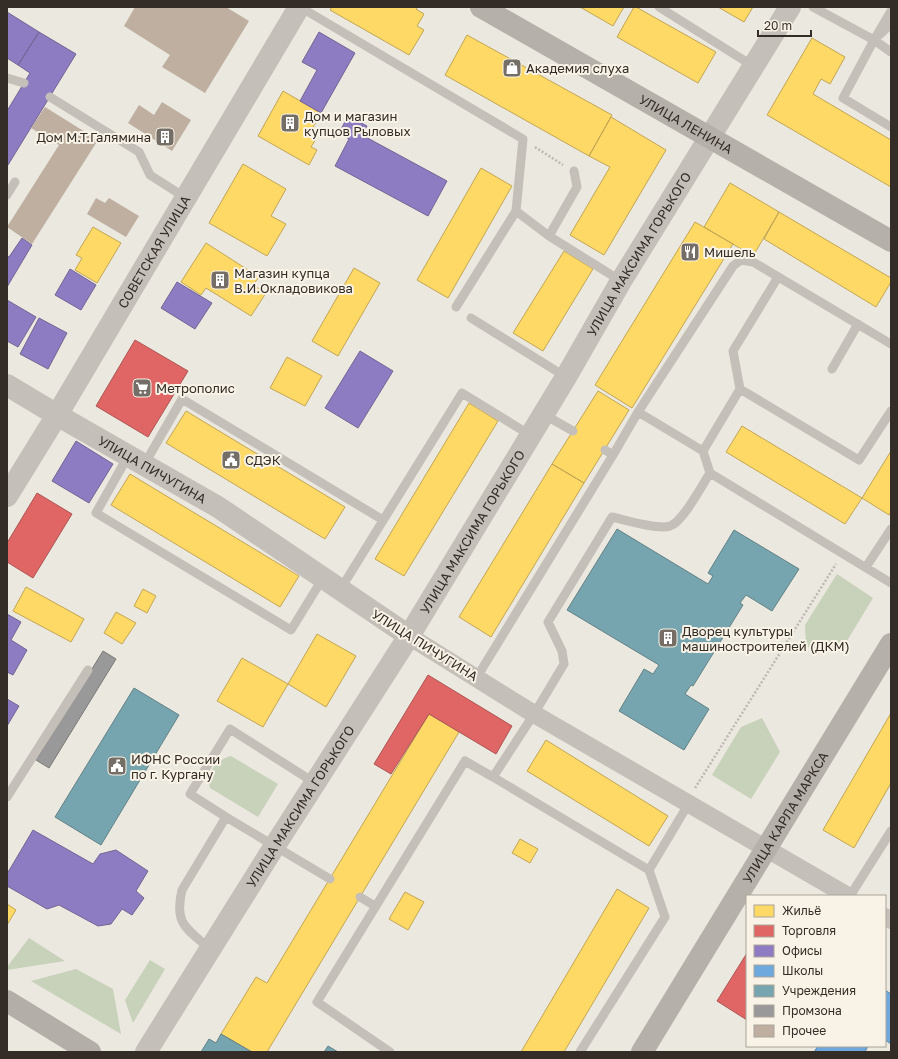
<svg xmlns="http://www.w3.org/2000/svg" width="898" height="1059" viewBox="0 0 898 1059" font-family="'Golos Text',sans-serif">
<rect width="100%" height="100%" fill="#ebe8df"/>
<!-- green -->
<path fill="#c8d1ba" d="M837 574 873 598 842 649 806 647 805 625Z
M762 718 780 752 751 799 712 775 741 727Z
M231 756 278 784 258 817 210 788C205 773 217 759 231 756Z
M29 938 65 961 7 970V967Z
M150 960 165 969 133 1023 125 1000Z
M76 969 113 989 121 1034 31 981Z"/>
<!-- homes -->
<path fill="#ffd966" stroke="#c2a553" d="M332 7H418L416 9 424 14 417 26 424 30 409 55 330 10Z
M580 7H624L613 26Z
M634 7H636L716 52 698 83 617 37Z
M718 7H753L744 22Z
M467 35 612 115 589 156 445 75Z
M812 38 845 57 830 84 821 79 813 94 891 140V187L767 115Z
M283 91 321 113 310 133 317 137 311 147 317 150 309 165 258 136Z
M611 117 666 150 604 255 570 235 610 167 589 156Z
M243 164 286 189 271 216 286 224 267 256 209 223Z
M481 168 512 186 448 298 417 280Z
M730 183 779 212 753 256 704 227Z
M779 212 891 278V282L876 307 764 239Z
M695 222 733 244 632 408 595 385Z
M93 227 121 243 97 283 75 270 82 258 76 255Z
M206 243 259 277 253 285 266 293 251 316 206 288 201 295 181 282Z
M564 251 593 269 543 351 513 333Z
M354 268 380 283 338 356 312 341Z
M287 357 322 376 305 406 270 388Z
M598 391 629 410 584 483 552 464Z
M469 403 498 421 404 576 375 559Z
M186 411 345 507 325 539 166 443Z
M742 426 862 498 845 524 726 452Z
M891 451V511L889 515 862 498Z
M552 464 584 483 491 637 459 617Z
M130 474 299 576 280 607 111 505Z
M26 587 84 619 71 642 13 611Z
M143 589 156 596 147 613 134 606Z
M116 612 136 623 122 644 104 633Z
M317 634 356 656 326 707 288 684Z
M242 658 288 684 263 727 217 701Z
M891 713V783L854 848 823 830Z
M429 714 459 732 267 1052H252L221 1034 256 977 267 983Z
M546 740 668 816 649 846 527 771Z
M520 839 538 849 530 863 512 853Z
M617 889 649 908 564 1052H521Z
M405 892 424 902 408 930 389 919Z
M7 904 16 910 7 925Z"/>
<!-- shops -->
<path fill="#e06666" stroke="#ac5553" d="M135 340 188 371 148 437 96 406Z
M37 493 72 514 33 578 7 562V543Z
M428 675 512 726 496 754 429 714 391 774 374 764Z
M747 953V1020L717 1001Z"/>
<!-- offices -->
<path fill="#8e7cc3" stroke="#736494" d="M7 12 39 32 18 65 7 58Z
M39 32 76 54 8 165 7 164V111L30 73 18 65Z
M319 32 355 53 321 113 300 101 317 70 302 62Z
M348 116 367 126 362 135 447 181 428 216 335 166 349 139 339 133Z
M22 238 32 245 7 287V256L9 257Z
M70 269 96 285 81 310 55 295Z
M177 282 212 303 195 329 161 308Z
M7 300 36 317 18 347 7 341Z
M39 318 67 333 48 369 20 354Z
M360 351 393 371 358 428 325 408Z
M76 441 113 464 89 503 52 481Z
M7 614 21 622 11 640 27 650 13 675 7 672Z
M7 699 19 706 7 726Z
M33 830 93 864 100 854 116 850 148 871 136 891 144 898 132 915 122 909 111 924 98 926 59 905 47 909 7 886V874Z"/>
<!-- schools -->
<path fill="#6fa8dc" stroke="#5d83a6" d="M885 990 891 994V1044L885 1040Z
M818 1046H868L865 1052H814Z"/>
<!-- public -->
<path fill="#76a5af" stroke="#628186" d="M617 529 708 584 713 576 708 573 734 530 799 569 772 611 746 595 740 603 743 605 693 686 691 685 685 694 709 709 684 750 619 711 644 669 653 674 659 665 567 610Z
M134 688 179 715 101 845 55 817Z
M221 1034 252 1052H201L209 1039 216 1043Z
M328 1046 338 1052H324Z"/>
<!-- industry -->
<path fill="#999" stroke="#7b7977" d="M103 651 116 659 49 768 36 760Z"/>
<!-- building -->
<path fill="#beafa1" d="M135 7H226L249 21 205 93 162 67 170 55 124 26Z
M162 102 191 120 172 151 128 123 139 105 154 115Z
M45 107 98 140 32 244 7 227 59 145 31 128Z
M96 198 105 203 109 198 139 216 126 237 87 214Z"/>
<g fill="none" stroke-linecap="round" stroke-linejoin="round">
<!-- path -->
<path stroke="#bdb8b1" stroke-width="2.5" stroke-dasharray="2 2" stroke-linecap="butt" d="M535 147 563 165
M695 788 836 564"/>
<!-- service -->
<path stroke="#c4bfb8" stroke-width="9" d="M300 7 523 139 516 211 456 307
M659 7 753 66
M813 7 874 40 891 24
M891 11 874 40 843 98 891 127
M874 40 891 52
M7 78 24 83
M50 97 139 152 150 175 186 198
M7 195 15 182
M516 211 549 236 621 281
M549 236 577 187 574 171
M778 277 733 351 740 389 703 451 710 473 891 583
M471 318 566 377
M832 369 858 324
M740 389 859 460 891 411
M638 412 703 451
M543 414 573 431
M605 450 613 455 638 412 733 266 741 260 753 262 891 344
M128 456 96 513 291 630 323 578
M144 465 182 399 383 520
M866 567 891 529
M340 590 462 393 530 435
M477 677 613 455
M493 777 649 870 665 917 580 1052
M7 797 88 670
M226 817 330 879
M649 870 689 803
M850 896 891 831
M360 897 375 906
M210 949C186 928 174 924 182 890L226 817 190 794 230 729 315 783
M390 1052 317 1002 465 761 493 777 534 714 564 664 562 651 548 622 612 517C625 520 659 530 670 526 683 522 702 485 710 473"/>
<!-- minor -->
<path stroke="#c4bfb8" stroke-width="18" d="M409 636 534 714 848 896
M885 917 891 920"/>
<!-- tertiary -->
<g stroke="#c4bfb8" stroke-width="22">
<path id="s1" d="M7 385 57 415 218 507 409 636"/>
<path id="s2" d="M7 496 57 415 299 7"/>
<path id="s3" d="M146 1052 274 847 409 636 566 377 621 281 790 7"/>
</g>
<!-- secondary -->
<g stroke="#b5b0a9" stroke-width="22">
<path id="s4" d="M481 7 891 241"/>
<path id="s5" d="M642 1052 891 644"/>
</g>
<!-- primary -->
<path stroke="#b3aea7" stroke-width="22" d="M7 1001 90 1052"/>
</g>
<!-- icons -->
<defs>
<g id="shop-square" transform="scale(1)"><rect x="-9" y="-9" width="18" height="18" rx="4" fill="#746e67" stroke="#f8f3e6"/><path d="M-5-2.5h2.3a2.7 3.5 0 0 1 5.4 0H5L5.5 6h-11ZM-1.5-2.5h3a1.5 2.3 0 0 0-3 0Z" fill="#fff"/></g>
<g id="building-square" transform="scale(1)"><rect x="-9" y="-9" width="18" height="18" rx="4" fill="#746e67" stroke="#f8f3e6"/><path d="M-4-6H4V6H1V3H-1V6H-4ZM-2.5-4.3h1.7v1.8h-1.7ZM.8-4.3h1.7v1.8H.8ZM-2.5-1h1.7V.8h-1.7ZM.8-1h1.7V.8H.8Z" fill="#fff"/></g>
<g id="restaurant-square" transform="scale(1)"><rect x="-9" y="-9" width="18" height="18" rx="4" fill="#746e67" stroke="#f8f3e6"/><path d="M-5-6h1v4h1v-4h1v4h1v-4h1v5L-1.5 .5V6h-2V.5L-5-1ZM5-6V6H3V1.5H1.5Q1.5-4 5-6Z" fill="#fff"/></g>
<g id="supermarket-square" transform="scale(1)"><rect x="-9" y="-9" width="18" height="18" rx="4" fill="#746e67" stroke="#f8f3e6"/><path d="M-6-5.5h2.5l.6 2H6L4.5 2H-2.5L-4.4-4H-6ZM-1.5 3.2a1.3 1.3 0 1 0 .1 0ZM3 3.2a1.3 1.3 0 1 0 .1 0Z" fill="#fff"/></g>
<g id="civic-square" transform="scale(1)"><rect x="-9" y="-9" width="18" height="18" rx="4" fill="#746e67" stroke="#f8f3e6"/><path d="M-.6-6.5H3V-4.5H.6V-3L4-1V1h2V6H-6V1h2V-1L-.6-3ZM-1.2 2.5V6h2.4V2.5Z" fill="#fff"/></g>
</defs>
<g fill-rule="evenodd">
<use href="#shop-square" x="512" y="68"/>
<use href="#building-square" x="290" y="123"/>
<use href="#building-square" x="165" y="137"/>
<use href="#restaurant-square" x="690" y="252"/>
<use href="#building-square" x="220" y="280"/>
<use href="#supermarket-square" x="142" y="388"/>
<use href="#civic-square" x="231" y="460"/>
<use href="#building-square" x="668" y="638"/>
<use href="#civic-square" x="117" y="766"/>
</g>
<g text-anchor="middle" stroke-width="4" stroke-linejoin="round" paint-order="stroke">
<!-- poi labels -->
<g font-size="13" fill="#342d27" stroke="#f8f3e6" text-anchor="start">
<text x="526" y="73">Академия слуха</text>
<text x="304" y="121">Дом и магазин<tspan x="304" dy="15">купцов Рыловых</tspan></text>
<text x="151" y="142" text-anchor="end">Дом М.Т.Галямина</text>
<text x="704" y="257">Мишель</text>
<text x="234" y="278">Магазин купца<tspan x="234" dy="15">В.И.Окладовикова</tspan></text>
<text x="156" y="393">Метрополис</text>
<text x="245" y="465">СДЭК</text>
<text x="682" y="636">Дворец культуры<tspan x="682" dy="15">машиностроителей (ДКМ)</tspan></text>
<text x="131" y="764">ИФНС России<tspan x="131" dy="15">по г. Кургану</tspan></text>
</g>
<!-- street labels -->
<g font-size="13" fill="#342d27" stroke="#f8f3e6">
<text dy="5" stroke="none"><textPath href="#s4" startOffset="236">УЛИЦА ЛЕНИНА</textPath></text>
<text dy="5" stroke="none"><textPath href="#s2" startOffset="285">СОВЕТСКАЯ УЛИЦА</textPath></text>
<text dy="5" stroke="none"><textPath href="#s3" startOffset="938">УЛИЦА МАКСИМА ГОРЬКОГО</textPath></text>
<text dy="5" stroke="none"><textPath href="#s1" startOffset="168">УЛИЦА ПИЧУГИНА</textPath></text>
<text dy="5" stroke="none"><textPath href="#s3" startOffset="614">УЛИЦА МАКСИМА ГОРЬКОГО</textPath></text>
<text transform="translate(425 645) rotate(32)" y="5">УЛИЦА ПИЧУГИНА</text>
<text dy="5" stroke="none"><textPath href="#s3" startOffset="290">УЛИЦА МАКСИМА ГОРЬКОГО</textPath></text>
<text dy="5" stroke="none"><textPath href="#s5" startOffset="275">УЛИЦА КАРЛА МАРКСА</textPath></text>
</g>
</g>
<!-- border -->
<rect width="898" height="1059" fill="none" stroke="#342d27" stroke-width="16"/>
<!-- legend -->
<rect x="746" y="895" width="140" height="152" fill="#f8f3e6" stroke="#aaa49a"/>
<rect x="754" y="905" width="20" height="12" fill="#ffd966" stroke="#aaa49a"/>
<text x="782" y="915" font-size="12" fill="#342d27">Жильё</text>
<rect x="754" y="925" width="20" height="12" fill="#e06666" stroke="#aaa49a"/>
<text x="782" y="935" font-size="12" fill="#342d27">Торговля</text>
<rect x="754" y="945" width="20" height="12" fill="#8e7cc3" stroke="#aaa49a"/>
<text x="782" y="955" font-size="12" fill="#342d27">Офисы</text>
<rect x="754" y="965" width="20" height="12" fill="#6fa8dc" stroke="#aaa49a"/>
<text x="782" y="975" font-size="12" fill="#342d27">Школы</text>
<rect x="754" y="985" width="20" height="12" fill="#76a5af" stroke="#aaa49a"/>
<text x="782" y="995" font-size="12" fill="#342d27">Учреждения</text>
<rect x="754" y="1005" width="20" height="12" fill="#999999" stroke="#aaa49a"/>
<text x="782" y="1015" font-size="12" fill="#342d27">Промзона</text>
<rect x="754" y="1025" width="20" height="12" fill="#beafa1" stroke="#aaa49a"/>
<text x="782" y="1035" font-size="12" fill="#342d27">Прочее</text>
<!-- scale -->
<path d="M758 30v6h53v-6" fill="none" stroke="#342d27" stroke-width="2"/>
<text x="764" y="30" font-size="12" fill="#342d27" stroke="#f8f3e6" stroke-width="3" paint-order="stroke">20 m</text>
</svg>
